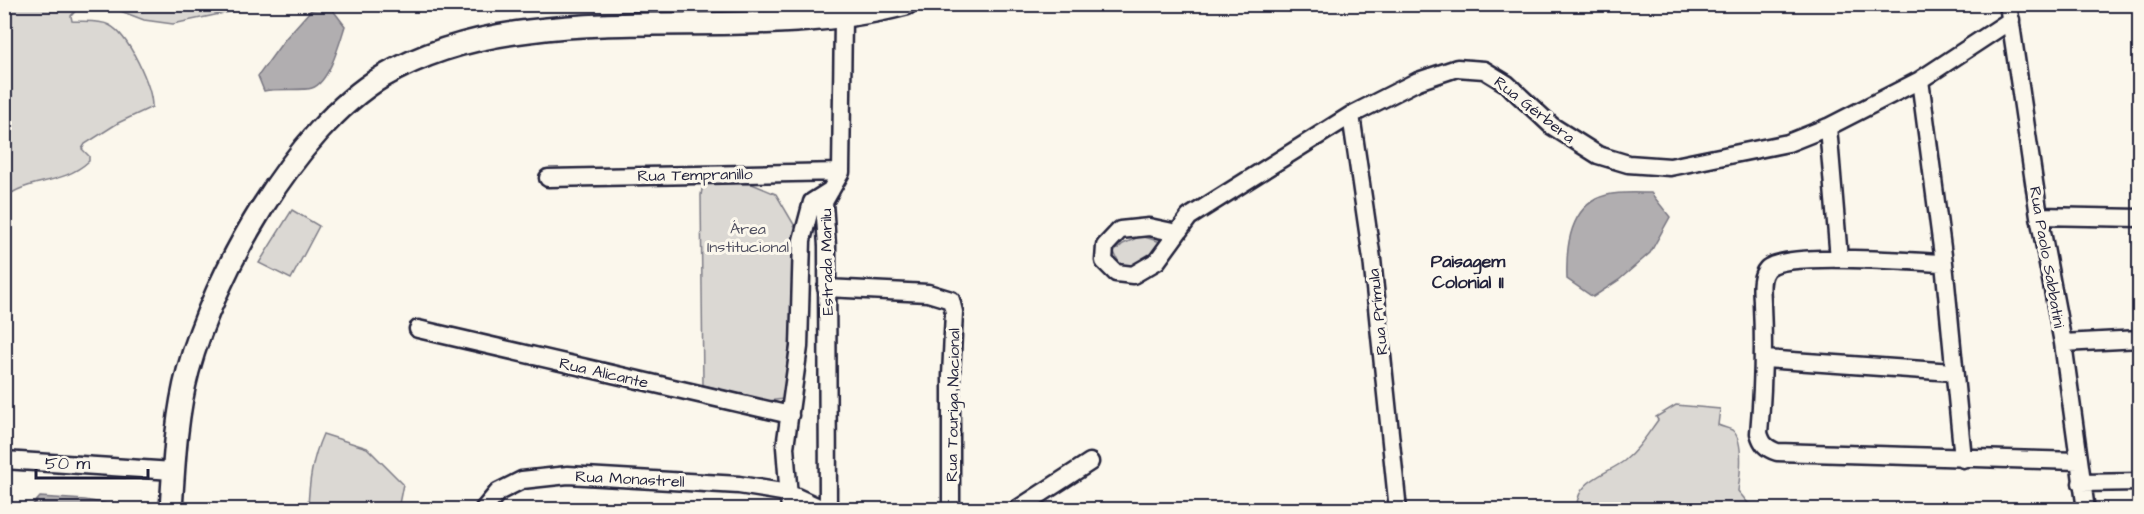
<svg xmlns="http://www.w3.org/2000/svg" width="2144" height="514" viewBox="0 0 2144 514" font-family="'Architects Daughter',sans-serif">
<rect width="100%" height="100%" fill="#fbf7ec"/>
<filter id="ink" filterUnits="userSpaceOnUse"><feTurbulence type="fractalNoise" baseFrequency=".0167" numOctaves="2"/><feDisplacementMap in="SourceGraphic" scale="12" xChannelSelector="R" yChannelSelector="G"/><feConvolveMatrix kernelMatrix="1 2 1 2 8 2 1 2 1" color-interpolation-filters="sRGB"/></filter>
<g filter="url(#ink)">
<!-- green -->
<path fill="#dbd8d3" stroke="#7e7d87" stroke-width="1.5" d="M5 4 90 5 79 7 71 16 72 21C82 22 100 20 109 25 129 35 152 86 152 107L118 123 85 144 82 149 89 156V161C62 186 28 178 5 198Z
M267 4 173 24 144 20 105 5Z
M720 182 752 184 776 194 796 228 792 323 783 399 768 401 703 385 701 195 703 184Z
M292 210 319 226 291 279 259 263Z
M1141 236 1161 242C1152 260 1141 266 1121 267L1114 252 1123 244Z
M1676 405 1720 409 1718 425C1722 427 1728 428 1732 430 1745 440 1740 477 1738 491L1748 503 1770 509H1577C1575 481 1605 475 1624 461 1638 450 1647 435 1658 420L1656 417Z
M323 434 367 448 403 484 398 509H308C309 482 312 459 323 434Z"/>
<!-- water -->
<path fill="#b1aeb0" stroke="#787681" stroke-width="1.5" d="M329 5 345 26C340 42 329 83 312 88 304 91 278 88 264 91L258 76 285 39 311 10Z
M1651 193 1670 217 1650 253 1619 280 1593 297 1567 279C1566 252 1568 214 1596 199 1612 191 1634 193 1651 193Z
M40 497 85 500 138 509H29Z"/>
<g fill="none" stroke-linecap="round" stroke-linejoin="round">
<!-- minor casing -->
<g stroke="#22223b" stroke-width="21">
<path id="minor" d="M2008 4 2039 216 2063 343 2086 510
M1920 80 1944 263 1963 459
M1351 115 1372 259 1398 510
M1828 127 1839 259
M548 178 841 172
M2039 216 2140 218
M1177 233 1149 227 1120 230 1105 246 1104 261 1116 273 1133 275 1157 261 1189 217 1351 115 1418 81 1457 68 1484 70 1507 84 1552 126 1598 155 1628 164 1670 167 1788 143 1828 127 1920 80 2011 20
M1944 263C1915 262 1783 251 1767 269 1759 278 1762 292 1762 304 1764 348 1763 389 1759 433 1762 444 1766 448 1777 452L2078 461
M826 288 928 293 951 300 954 312 951 376V510
M418 329 790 415
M2063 343 2140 339
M1765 359 1953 372
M4 460 173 471
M2081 483 2140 482
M483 510 498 492 522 480 568 475 739 485 788 493 825 510
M790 510 785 447 799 347 802 240 812 202 831 190
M828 510 827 246 824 202 841 172 843 18
M1016 510 1090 462"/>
</g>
<!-- major casing -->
<g stroke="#22223b" stroke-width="26">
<path id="major" d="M171 510C174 463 176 416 188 371 214 275 295 129 382 77 426 51 478 37 529 31 656 14 780 37 906 4"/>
</g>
<!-- minor -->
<use href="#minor" stroke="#fbf7ec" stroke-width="16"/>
<!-- major -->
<use href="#major" stroke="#fbf7ec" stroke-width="21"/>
</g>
</g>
<g text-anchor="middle" stroke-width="6" stroke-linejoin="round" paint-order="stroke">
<!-- street labels -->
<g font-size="16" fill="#22223b" stroke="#fbf7ec">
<text transform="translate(1535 109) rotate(38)" y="6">Rua Gérbera</text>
<text transform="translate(695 174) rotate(-1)" y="6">Rua Tempranillo</text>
<text transform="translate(2048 257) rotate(80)" y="6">Rua Paolo Sabbatini</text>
<text transform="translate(826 262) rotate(-91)" y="6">Estrada Marilu</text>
<text transform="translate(1377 312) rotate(-96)" y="6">Rua Prímula</text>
<text transform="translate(604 372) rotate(13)" y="6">Rua Alicante</text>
<text transform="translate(952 405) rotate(-89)" y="6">Rua Touriga Nacional</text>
<text transform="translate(630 478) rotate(3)" y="6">Rua Monastrell</text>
</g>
<!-- park labels -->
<g font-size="16" fill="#505061" stroke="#fbf7ec">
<text x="748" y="234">Área<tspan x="748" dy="18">Institucional</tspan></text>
</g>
<!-- neighbourhood labels -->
<g font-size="18" font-weight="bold" fill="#22223b" stroke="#fbf7ec">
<text x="1468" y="267">Paisagem<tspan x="1468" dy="21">Colonial II</tspan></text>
</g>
</g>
<!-- margin -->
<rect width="2144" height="514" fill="none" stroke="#fbf7ec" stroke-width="24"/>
<rect x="12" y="12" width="2120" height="490" fill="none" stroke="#22223b" stroke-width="2" filter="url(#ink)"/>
<!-- scale -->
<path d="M36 469v9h112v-9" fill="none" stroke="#22223b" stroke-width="3"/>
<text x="45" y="469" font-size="18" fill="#22223b" stroke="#fbf7ec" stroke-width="4.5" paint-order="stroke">50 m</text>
</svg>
